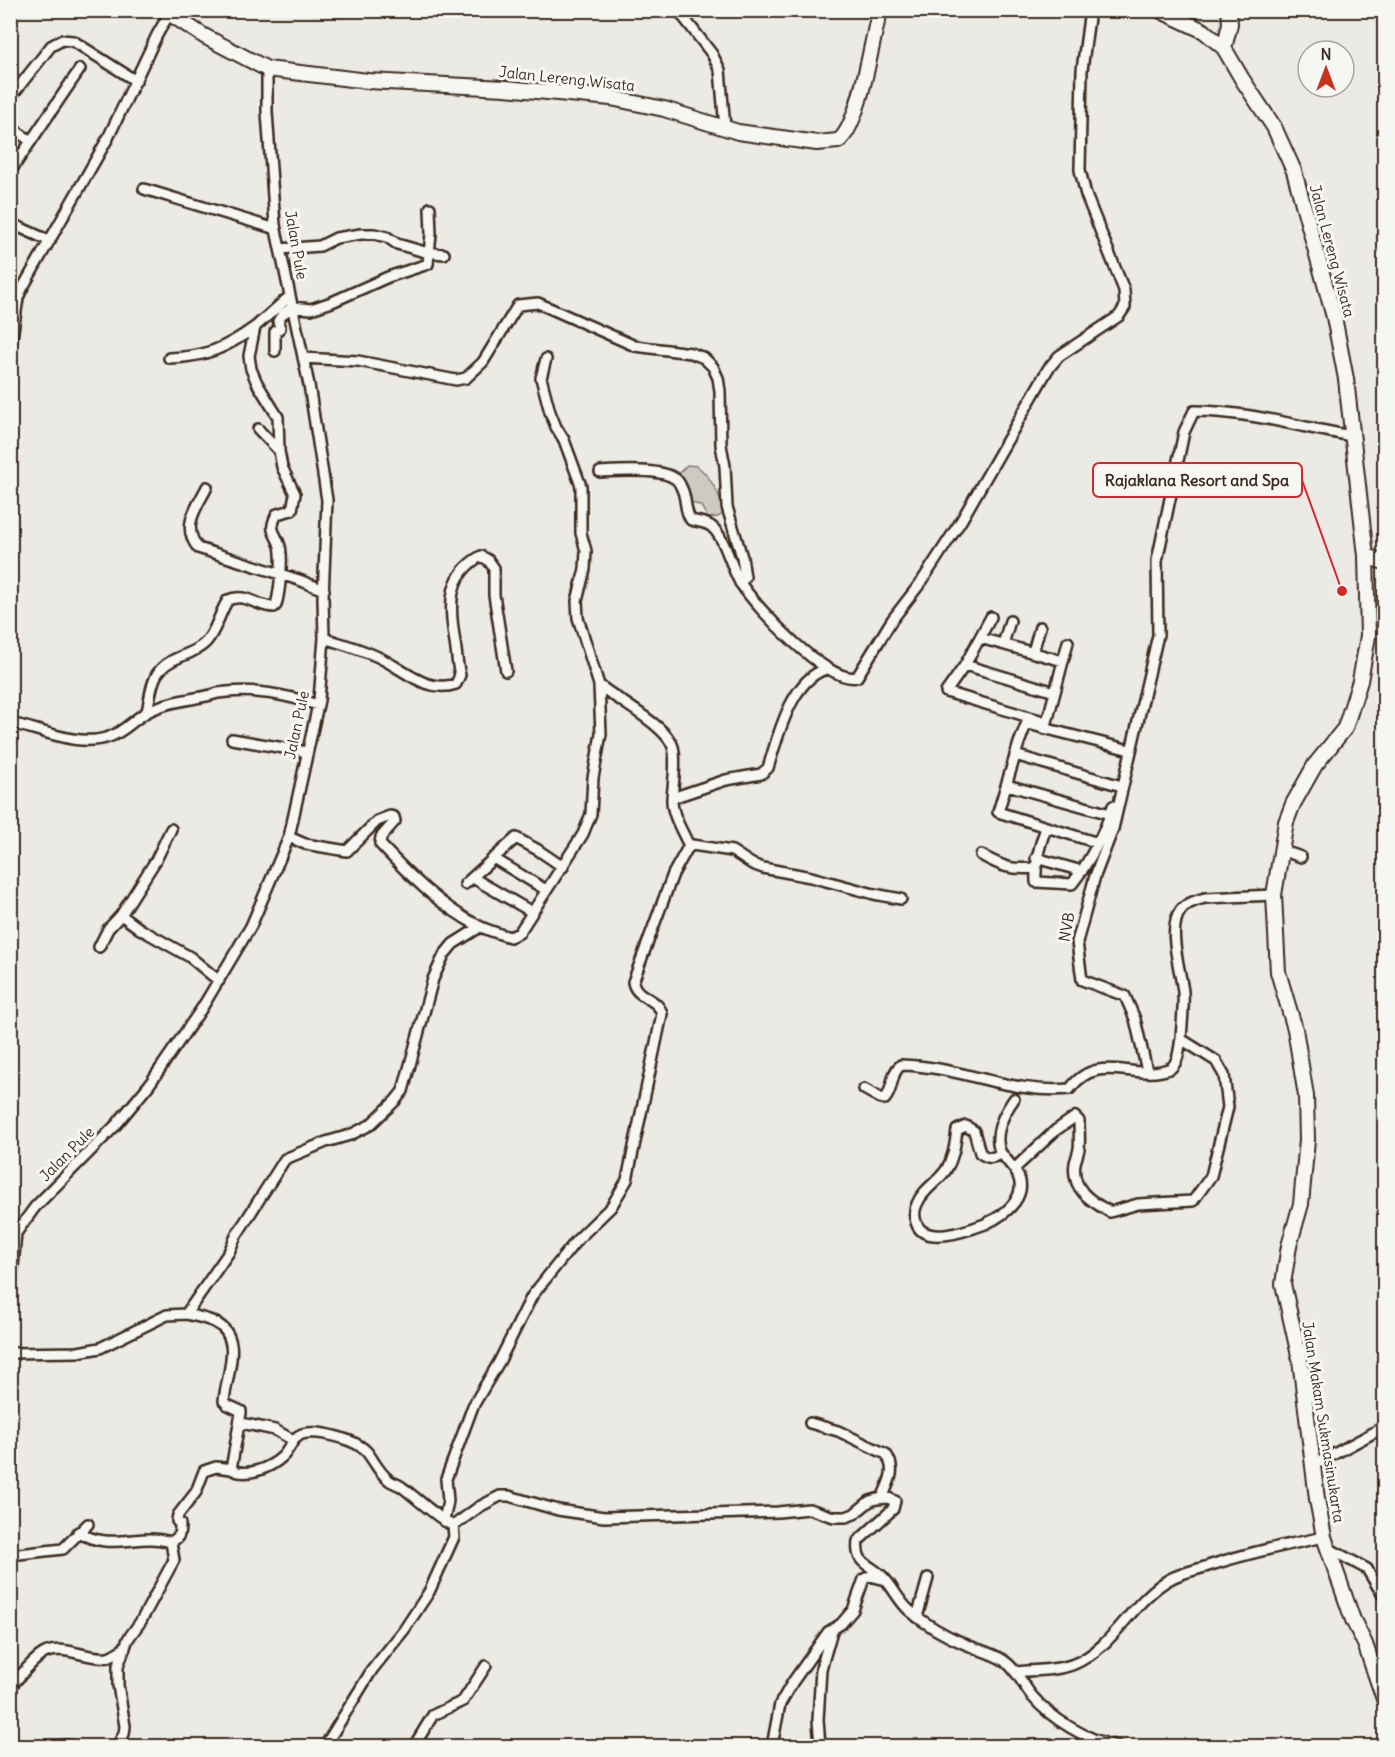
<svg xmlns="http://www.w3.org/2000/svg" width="1395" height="1757" viewBox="0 0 1395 1757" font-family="Delius,sans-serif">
<rect width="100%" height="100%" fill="#ebeae5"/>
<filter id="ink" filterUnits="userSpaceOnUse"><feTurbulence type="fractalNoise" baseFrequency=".0167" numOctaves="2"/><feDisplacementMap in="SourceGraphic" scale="12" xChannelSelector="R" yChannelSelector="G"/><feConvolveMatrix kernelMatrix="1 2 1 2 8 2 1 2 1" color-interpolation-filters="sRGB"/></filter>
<g filter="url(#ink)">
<!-- green -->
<path fill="#cdcac4" stroke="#847a71" stroke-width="1.5" d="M687 465 697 466C711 477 721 496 724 513L718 517 708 518 701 506 691 502 682 495 678 474Z"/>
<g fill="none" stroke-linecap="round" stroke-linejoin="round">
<!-- street casing -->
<g stroke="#3b2a1e" stroke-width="14">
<path id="street" d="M678 10 712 54 720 70 725 128
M10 98 51 46 62 40 73 41 136 81
M10 127 31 141
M10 172 80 69
M144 189 276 229
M10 223 50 241
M280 249 320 246 336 238 361 234H374L387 237 397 244 425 252 444 254
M10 351 18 298 22 289 108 138 157 35 169 14
M275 351V332L280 328 278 321 283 314 292 307 311 309 332 302 388 277 428 264 431 234 430 208
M169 358C206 357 226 348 255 327
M303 358 358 361 456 380 466 378 483 362 518 305 538 303 635 346 691 353 704 358 713 367 718 378 720 391 721 445 725 466 727 507 742 557 745 577 740 583
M258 429 279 451
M600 472C618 471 660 468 674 478 679 480 680 485 682 489 687 499 684 511 691 520 698 522 706 522 712 527 726 539 731 569 741 584 757 608 827 684 857 677L892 620 922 581 961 521 1048 369 1059 356 1119 316 1125 307 1124 290 1086 195 1080 170 1082 70 1090 10
M207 487C196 509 181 526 198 548L299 580 324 590
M991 617 965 665 946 692 1029 717
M324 638C342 644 361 649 378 657 404 669 426 694 456 684L460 675C457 665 457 654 455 643 450 609 445 576 481 556L488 560 494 568V595L506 671
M980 638 1063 661
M1003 644 1010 621
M1033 652 1040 627
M965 665 1055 692 1047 722
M599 685C617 700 667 726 673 747 677 760 673 785 672 798
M1055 692 1068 642
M147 712C153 683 151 668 182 656 190 653 199 649 206 642 217 630 219 613 228 600 246 592 257 607 274 607L276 605C280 591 283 559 280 546 275 530 268 532 277 514L292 510 295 494 282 467 279 451 278 417 257 383 251 369 249 356 255 327 290 296
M10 723C41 729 78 748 109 737 124 732 134 719 147 712 162 704 179 701 196 698 203 697 211 695 218 693 253 688 286 695 318 705
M1028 724 1126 749
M1045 729 1047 722 1029 717 1019 743 998 812 1098 843
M232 739 307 752
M1015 755 1118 785
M1007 785 1110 814
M1046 828C1039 847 1035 862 1036 882L1072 884C1090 861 1104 834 1113 806
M171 829 156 860 121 915 140 929 190 957 219 981
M289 837 305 844 347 851 377 821 390 816 394 817 395 821 381 837 380 844C409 875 441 907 479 926 489 931 500 934 510 937L519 933 583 834 591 814 593 778 601 734 599 685 578 618 577 601 585 569 586 551 581 533V486L564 440 556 427 550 412 541 378 546 359
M689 846C683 832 671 814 672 798L726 780 761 774 768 768C778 736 791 680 826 669
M1281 850 1301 857
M981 855C1003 867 1010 870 1035 868
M493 858 546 890
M1036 858 1082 871
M473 878 532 912
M465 884 516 838 538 850 563 867
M99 947 108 929 121 915
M1147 1071 1135 1019 1125 996 1082 980 1077 942 1095 876 1113 829 1158 635 1157 561 1184 432 1194 411C1248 411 1299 427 1352 436
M864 1089 880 1098 885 1099C894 1089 890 1073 901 1065 960 1066 1012 1095 1070 1089 1098 1050 1136 1083 1171 1068 1179 1061 1179 1049 1181 1038 1182 1023 1184 1007 1183 992 1181 971 1166 928 1181 910 1186 903 1197 900 1205 898L1274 895
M1001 1153C992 1136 1004 1113 1014 1099
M1014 1169 1001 1153C993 1159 988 1159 980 1153L974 1131 966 1126 957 1130C955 1144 954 1157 946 1170 938 1182 923 1189 917 1204 914 1210 914 1216 916 1222 923 1247 969 1230 985 1224 1008 1214 1032 1193 1014 1169L1056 1130 1075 1117 1079 1121C1079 1130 1080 1141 1079 1149 1078 1154 1076 1159 1075 1163 1071 1189 1090 1201 1110 1212L1138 1204 1193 1201 1211 1176 1228 1107 1224 1075 1216 1061 1181 1039
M10 1221 14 1225 16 1233
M10 1302 16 1233 35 1207 116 1125 149 1085 202 1008 251 926 289 837 319 700 324 638 323 598 327 500 309 385 275 225 267 112V69
M10 1353 78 1352 100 1348 167 1315 186 1314 229 1252 236 1236 285 1159 326 1142 350 1135 370 1125 395 1101 403 1091 433 979 444 955 453 944 480 927
M241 1423 275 1430 293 1440
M810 1423 838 1431 886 1454C897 1470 889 1482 882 1498
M1314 1465 1384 1427
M231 1469C246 1478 270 1468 282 1457 291 1449 292 1434 307 1433 322 1431 357 1440 367 1452 375 1462 378 1472 390 1481 393 1483 398 1484 402 1487 419 1500 434 1515 453 1526L454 1537 429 1592 404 1630 372 1670 325 1746
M444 1521 448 1501 446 1479 473 1406 499 1362 532 1296 576 1241 611 1207 627 1180 662 1014C658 997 636 999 633 982L673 874 687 849 692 845 732 851 752 864 763 868 811 877 874 894 901 899
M453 1526 479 1507 500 1496H509L558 1510 604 1517 778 1512 809 1509 834 1517H846L854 1514 870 1501 877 1499 888 1498 895 1501 893 1509 858 1541C855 1564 868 1563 882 1576 893 1586 898 1601 910 1611 926 1625 946 1636 965 1644 978 1650 992 1653 1003 1660 1017 1669 1022 1684 1032 1696 1051 1719 1088 1741 1117 1746
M78 1532C111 1552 138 1532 171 1542 180 1537 180 1534 180 1524L177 1521 178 1515 196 1492 204 1471 216 1467 231 1469 241 1413V1411L228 1405 224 1401C226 1376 245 1336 214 1322 206 1318 195 1316 186 1314
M1328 1548 1367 1569 1384 1597
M10 1555 63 1549 88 1524
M917 1617 928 1578
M1015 1672C1034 1670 1057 1671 1074 1664 1114 1648 1132 1600 1170 1579 1181 1573 1196 1570 1208 1566 1247 1553 1285 1545 1324 1537
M10 1687C21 1676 30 1662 43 1654 61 1643 88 1660 108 1657 114 1655 119 1651 125 1648
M58 1746 67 1745 74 1746
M117 1746 124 1734 125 1726 118 1685V1666L128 1639 141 1621 174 1560 171 1542
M414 1746 433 1715 463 1701 486 1666
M772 1746 780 1704 792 1683 828 1632 841 1624 853 1610 864 1579 870 1576 882 1579
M820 1746 818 1720 821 1669 832 1631"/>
</g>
<!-- secondary casing -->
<g stroke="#3b2a1e" stroke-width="18">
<path id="secondary" d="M164 10 204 36 267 69 368 81 505 88 611 98 664 109 738 132 817 143 838 141C858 129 871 47 877 22L881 10
M1159 10 1204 31 1224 48 1242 79 1274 127 1294 171 1334 317 1346 379 1366 556 1368 636 1360 681 1345 728 1315 765 1293 804 1286 822 1274 895 1278 972 1295 1029 1306 1096 1307 1140 1301 1204 1289 1246 1283 1284 1300 1360 1317 1499 1324 1537 1353 1620 1365 1644 1384 1699
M1224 48 1230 24 1229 10
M1366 556 1384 562"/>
</g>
<!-- street -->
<use href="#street" stroke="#f6f6f2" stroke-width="9"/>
<!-- secondary -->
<use href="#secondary" stroke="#f6f6f2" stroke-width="14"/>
</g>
</g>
<g text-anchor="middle" stroke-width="6" stroke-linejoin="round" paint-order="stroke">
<!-- street labels -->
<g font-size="15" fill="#3b2a1e" stroke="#f6f6f2">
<text transform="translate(567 79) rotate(6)" y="5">Jalan Lereng Wisata</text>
<text transform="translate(296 245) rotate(80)" y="5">Jalan Pule</text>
<text transform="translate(1332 251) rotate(75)" y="5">Jalan Lereng Wisata</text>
<text transform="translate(297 725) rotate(-78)" y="5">Jalan Pule</text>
<text transform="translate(1067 927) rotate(-80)" y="5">NVB</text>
<text transform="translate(67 1154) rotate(-45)" y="5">Jalan Pule</text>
<text transform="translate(1323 1422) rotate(81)" y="5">Jalan Makam Sukmasinukarta</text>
</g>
</g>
<!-- callouts -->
<path fill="none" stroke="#d62828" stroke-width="2" d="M1342 591L1302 480"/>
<circle fill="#d62828" stroke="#f6f6f2" stroke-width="2" cx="1342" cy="591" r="6"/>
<rect fill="#f6f6f2" stroke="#d62828" stroke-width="2" x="1093" y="463" width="209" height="34" rx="6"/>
<g font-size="16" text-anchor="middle" font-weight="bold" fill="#3b2a1e">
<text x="1197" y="486">Rajaklana Resort and Spa</text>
</g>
<!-- margin -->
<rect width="1395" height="1757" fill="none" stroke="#f6f6f2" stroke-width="36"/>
<rect x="18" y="18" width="1359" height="1721" fill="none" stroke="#3b2a1e" stroke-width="2" filter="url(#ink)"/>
<!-- north arrow -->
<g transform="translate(1326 69)"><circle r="28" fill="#f6f6f2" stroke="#aba49d" stroke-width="1.5"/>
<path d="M0-4.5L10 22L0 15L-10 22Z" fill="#c8321e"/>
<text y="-9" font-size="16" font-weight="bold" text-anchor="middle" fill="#3b2a1e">N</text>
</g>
</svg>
